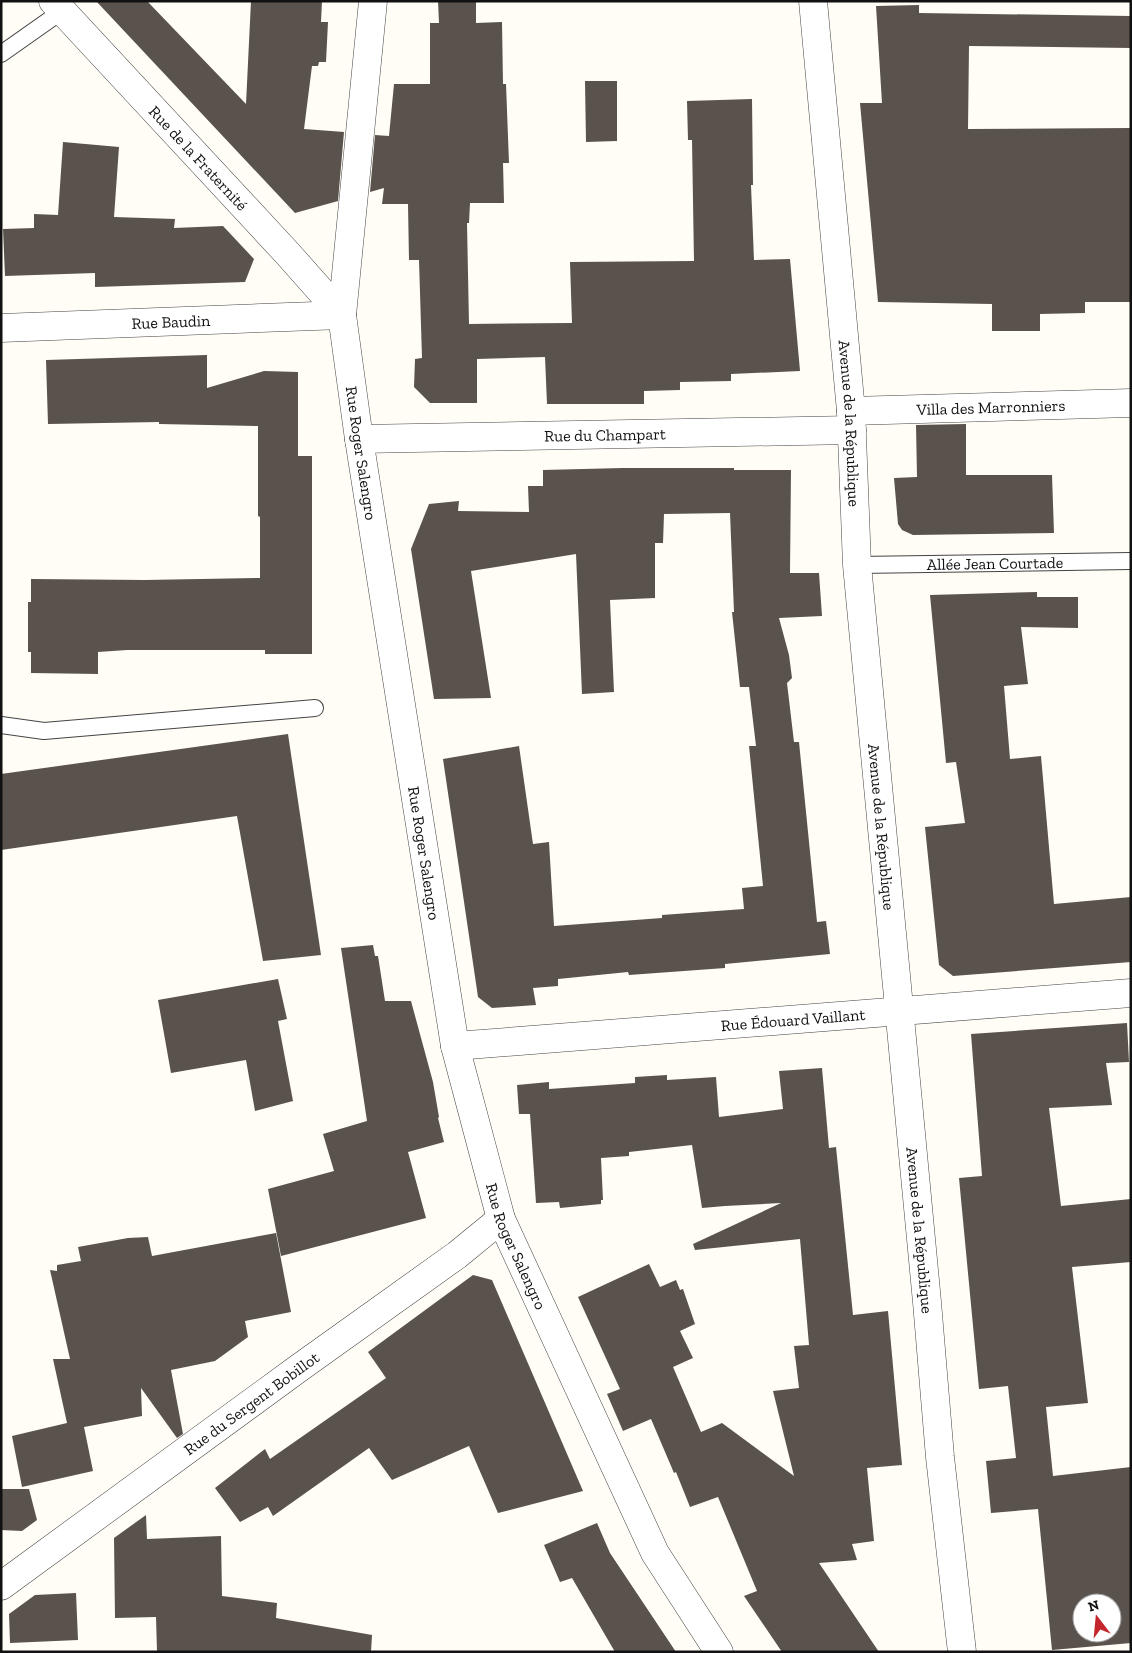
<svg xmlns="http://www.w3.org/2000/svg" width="1132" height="1653" viewBox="0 0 1132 1653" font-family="'Zilla Slab',serif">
<rect width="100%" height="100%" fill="#fffdf5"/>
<!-- building -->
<path fill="#5a524d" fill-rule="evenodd" d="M96 1H147L246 104 251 1H322L321 22H328L326 62H319L318 66H312L304 129 344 132 338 201 295 213Z
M438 1H476V23L502 22 503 84H506L509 163H503L504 203H470L469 223H467L469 324 572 323 570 262 694 261 692 140H688L687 101 752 99 753 185H751L754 260 790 259 800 371 731 374V381L680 382V390L644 391V404H547L545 357 477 359V403H430L414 387 415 359 422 358 419 260H409L408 204H382L384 188 370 192 375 135 389 136 394 84H430V23H439Z
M919 5V13L1131 16V48L969 46 968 129 1131 128V302H1085V313L1040 314V331H992V304L878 302 860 103H882L876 6Z
M585 81H617V141L586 142Z
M63 142 119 147 114 217 175 219 174 228 223 226 254 259 245 282 95 287V273L5 276 3 229 34 228V214L58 215Z
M207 355V388L264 371 298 372V456H312V654H265V650H127L98 652V674L31 673V652H28V602H31V579L145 580 260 578V517L258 516V426L159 424V422L48 424 46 360Z
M966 424V475H1052L1054 533 913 535 902 530 898 524 894 478 917 477 916 425Z
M623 468H734V470H791L790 573H819L822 616 779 618 789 655 792 678 787 683 794 742H799L817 922 826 921 830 954 725 964V968L629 975 628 972 558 979V986L533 988 536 1005 492 1008 478 997 443 759 519 746 533 844 549 842 554 926 662 918V915L744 909 742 888 763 886 749 746H756L749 687H740L732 612H734L730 513 664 514 663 543H655V598L610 600 614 692 582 694 576 554 471 571 491 698 434 699 411 549 429 504 459 501 458 511 529 512 528 486H543V470Z
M1037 592V597H1078V628L1021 627 1028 684 1004 686 1010 759 1041 756 1054 904 1131 897V962L953 976 939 965 925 827 965 823 956 762 946 763 930 595Z
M288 734 321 955 263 961 237 816 1 850V774Z
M373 945 375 956H378L385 1001H411L433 1082 439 1117 438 1118 444 1142 408 1152 426 1218 281 1256 268 1189 334 1171 323 1134 367 1121 341 948Z
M278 979 287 1019 278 1021 293 1101 255 1111 246 1060 171 1073 158 1000Z
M1127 1023 1129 1062 1106 1063 1112 1105 1049 1108 1061 1206 1131 1199V1262L1072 1267 1088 1403 1046 1407 1053 1476 1131 1467V1643L1052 1650 1038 1509 991 1513 986 1461 1016 1458 1008 1386 979 1389 959 1178 982 1176 971 1034ZM1082 1603H1112V1633H1082Z
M822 1068 829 1148 836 1147 853 1315 888 1311 902 1465 867 1468 874 1541 852 1544 857 1560 819 1563 879 1652H782L744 1596 757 1591 718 1497 690 1507 676 1472 674 1473 651 1419 623 1431 607 1394 620 1389 578 1297 649 1264 660 1287 676 1280 680 1290 683 1289 695 1324 680 1331 693 1358 673 1367 701 1432 722 1423 794 1476 773 1391 799 1388 794 1346 809 1345 800 1239 695 1250 693 1244 781 1203 725 1206 721 1150 725 1206 702 1208 692 1145 629 1152V1156L601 1158 603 1200H601V1204L560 1208 559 1202 536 1203 530 1114H519L517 1085 549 1082V1089L635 1083V1077L667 1075V1080L716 1077 719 1117 783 1109 779 1071Z
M276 1233 291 1312 245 1321 248 1337 215 1361 171 1370 183 1434 177 1438 141 1388 142 1416 84 1427 93 1471 22 1487 12 1436 67 1423 53 1359H70L50 1270 57 1271V1265L81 1261 78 1247 128 1238 148 1237 152 1256Z
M473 1275 492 1280 583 1491 498 1513 469 1446 392 1480 369 1448 273 1516 268 1507 240 1522 215 1488 265 1449 270 1459 386 1378 368 1352Z
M1 1489H29L37 1520 22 1531 1 1530Z
M146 1515 147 1539 221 1536 222 1596 277 1603 276 1618 372 1635 371 1652H157L156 1617 115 1618 114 1538Z
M597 1523 610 1553 676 1652H615L572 1578 560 1582 544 1545Z
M76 1593 78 1640 10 1643 9 1614 35 1595Z"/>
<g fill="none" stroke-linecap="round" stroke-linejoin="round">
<!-- service casing -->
<g stroke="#444" stroke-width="18">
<g id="service">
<path d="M1 54 62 11"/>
<path id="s1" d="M857 565 1131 561"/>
<path d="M1 725 44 731 315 708"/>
</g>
</g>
<!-- minor casing -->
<g stroke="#444" stroke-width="29">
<g id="minor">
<path id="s2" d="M53 1 288 254 342 315"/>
<path id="s3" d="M851 411 1131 403"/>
<path id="s4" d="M359 439 852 430"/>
<path id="s5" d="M1 1586 299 1368 457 1255 501 1219"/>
</g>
</g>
<!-- tertiary casing -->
<g stroke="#444" stroke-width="29">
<g id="tertiary">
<path id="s6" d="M373 1 342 315 359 439 455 1046 501 1219 655 1553 719 1652"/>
<path id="s7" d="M813 1 851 411 857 565 927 1302 940 1457 962 1652"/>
<path id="s8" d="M1 328 342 315"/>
<path id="s9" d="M455 1046 1131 993"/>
</g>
</g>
<!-- service -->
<use href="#service" stroke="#fff" stroke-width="16"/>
<!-- minor -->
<use href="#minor" stroke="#fff" stroke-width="28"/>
<!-- tertiary -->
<use href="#tertiary" stroke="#fff" stroke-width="28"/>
</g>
<g text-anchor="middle" stroke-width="5" stroke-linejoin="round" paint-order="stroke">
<!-- street labels -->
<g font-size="16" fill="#111" stroke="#fff">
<text dy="6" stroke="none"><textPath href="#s2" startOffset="214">Rue de la Fraternité</textPath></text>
<text dy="6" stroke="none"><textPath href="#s8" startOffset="170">Rue Baudin</textPath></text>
<text dy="6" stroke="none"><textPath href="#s3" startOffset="140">Villa des Marronniers</textPath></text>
<text dy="6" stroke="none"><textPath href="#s7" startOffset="424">Avenue de la République</textPath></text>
<text dy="6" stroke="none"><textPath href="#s4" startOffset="246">Rue du Champart</textPath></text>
<text dy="6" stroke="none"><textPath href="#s6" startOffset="455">Rue Roger Salengro</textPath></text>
<text dy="6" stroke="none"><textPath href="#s1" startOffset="138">Allée Jean Courtade</textPath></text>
<text dy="6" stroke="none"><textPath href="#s7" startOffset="829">Avenue de la République</textPath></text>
<text dy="6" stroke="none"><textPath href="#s6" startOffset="860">Rue Roger Salengro</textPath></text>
<text dy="6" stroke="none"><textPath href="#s9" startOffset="339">Rue Édouard Vaillant</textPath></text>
<text dy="6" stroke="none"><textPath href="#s7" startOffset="1234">Avenue de la République</textPath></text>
<text dy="6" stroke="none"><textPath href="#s6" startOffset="1265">Rue Roger Salengro</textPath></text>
<text dy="6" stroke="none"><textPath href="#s5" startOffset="310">Rue du Sergent Bobillot</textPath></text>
</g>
</g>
<!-- border -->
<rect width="1132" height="1653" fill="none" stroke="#111111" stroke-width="5"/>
<!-- north arrow -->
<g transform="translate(1097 1618) rotate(344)"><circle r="24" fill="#ffffff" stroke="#a0a0a0"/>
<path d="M0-4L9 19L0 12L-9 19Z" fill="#c4262e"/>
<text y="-8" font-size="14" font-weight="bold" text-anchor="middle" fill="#111111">N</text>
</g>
</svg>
